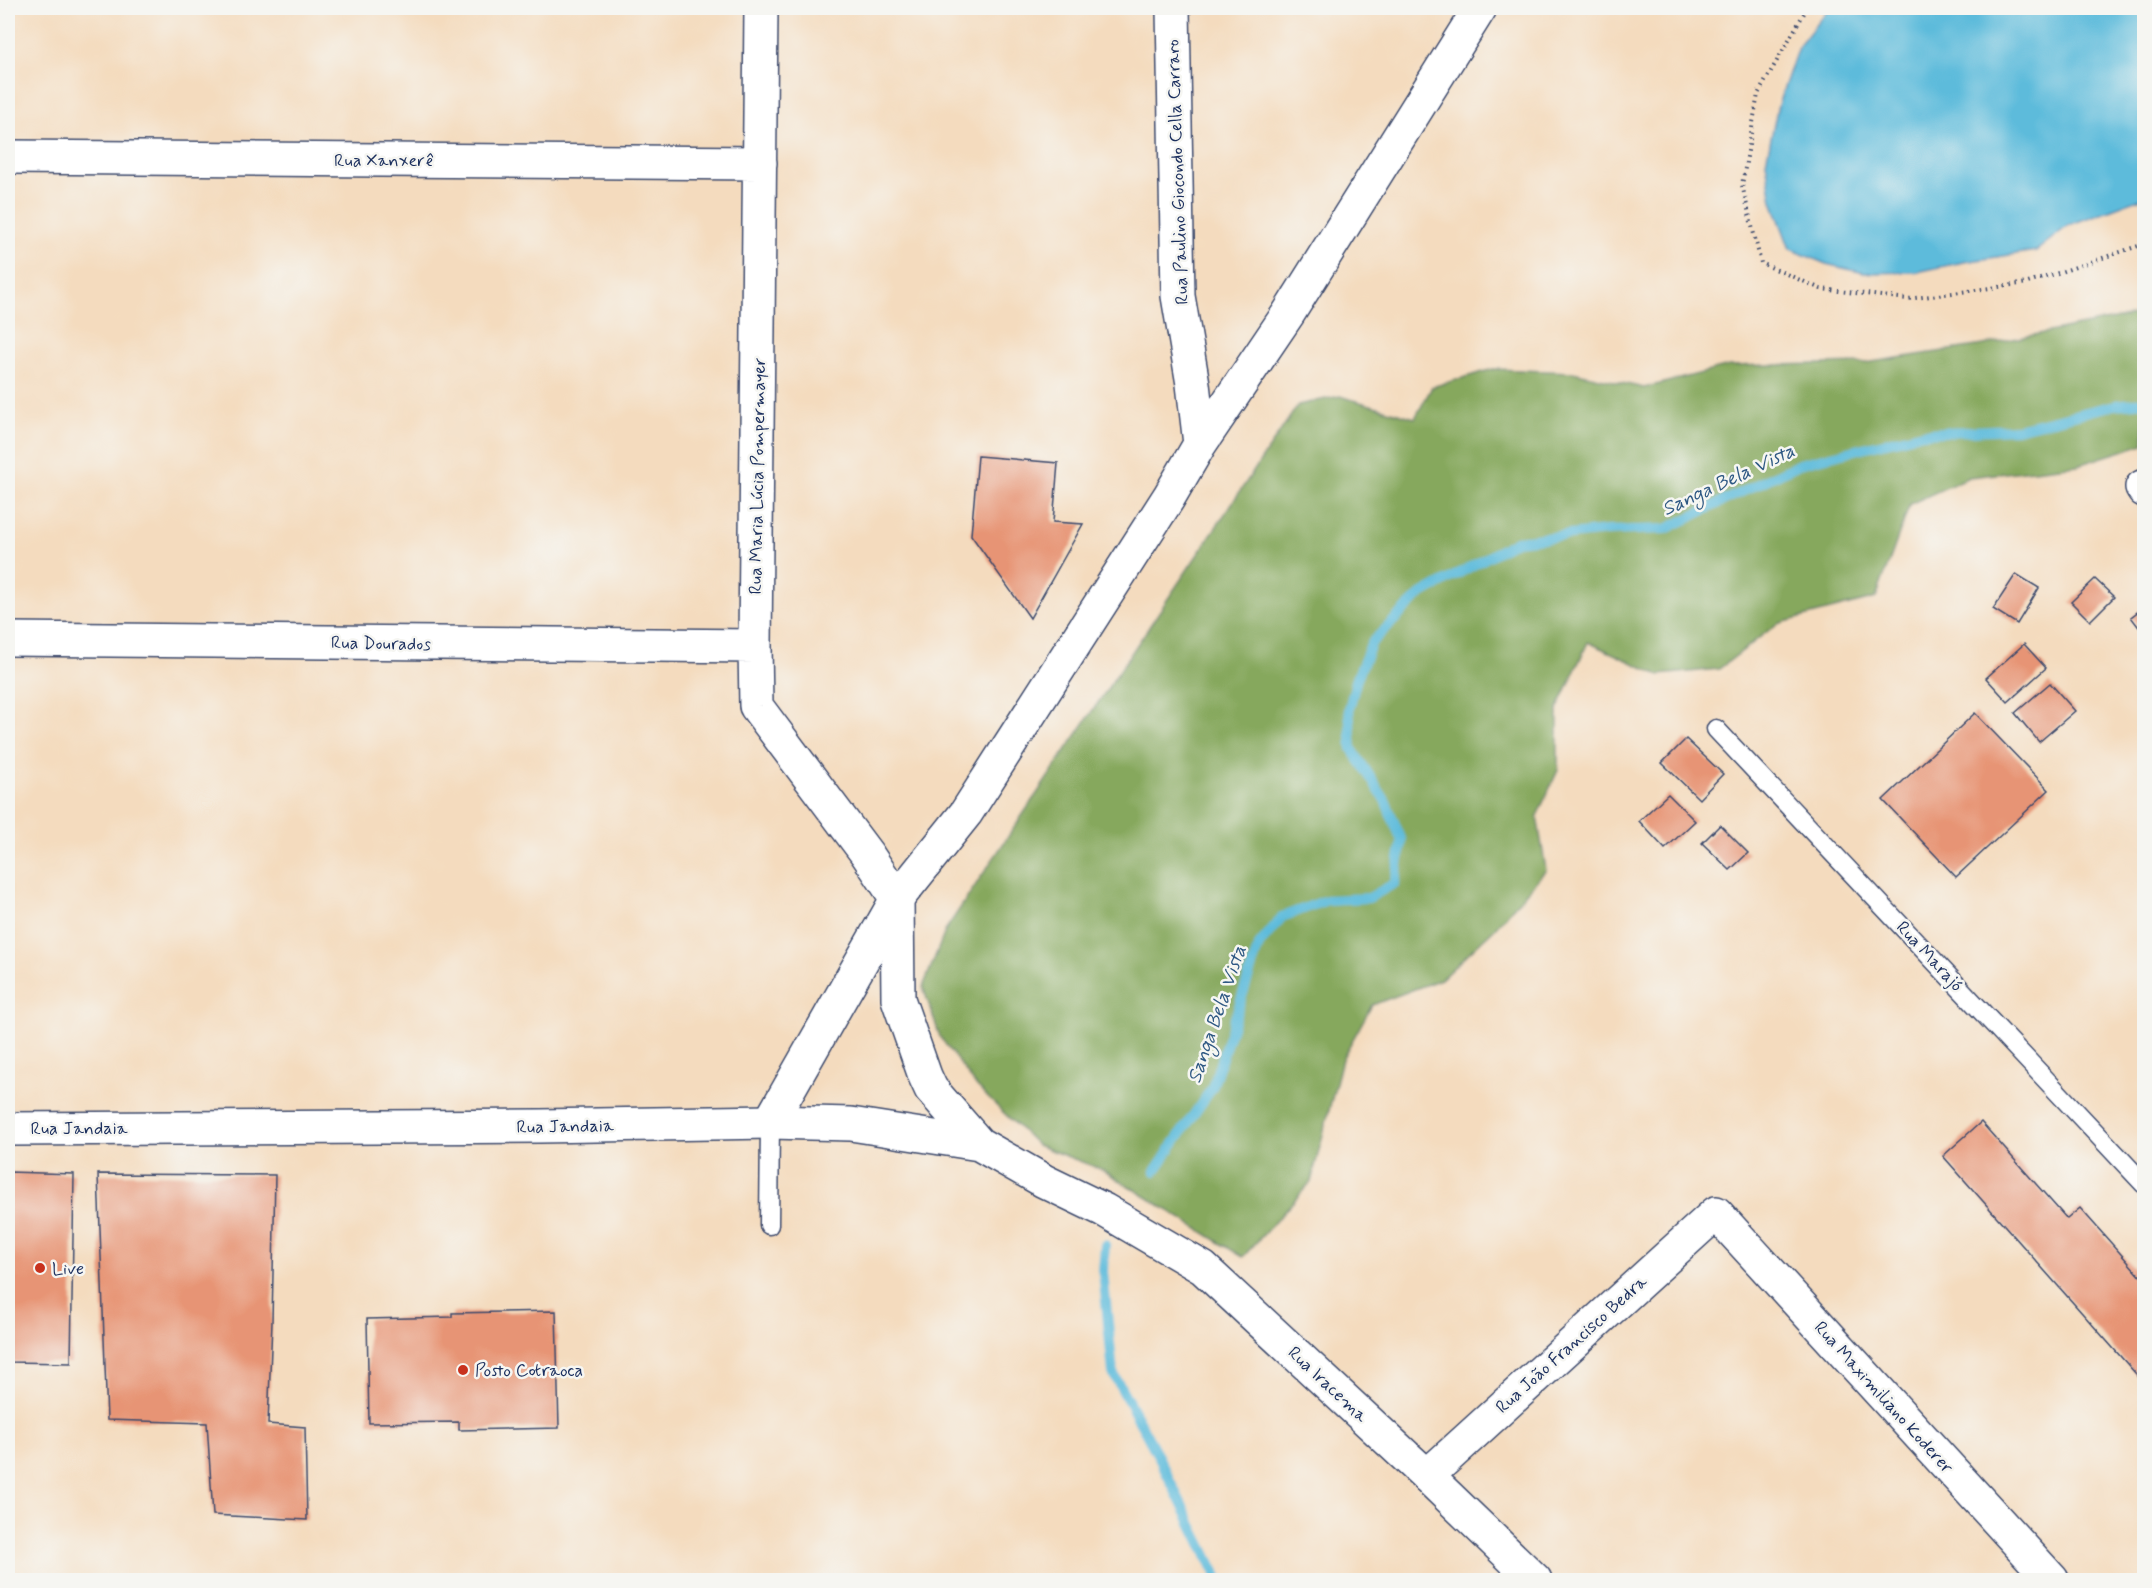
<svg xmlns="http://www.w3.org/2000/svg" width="2152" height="1588" viewBox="0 0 2152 1588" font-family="Mynerve,sans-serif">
<rect width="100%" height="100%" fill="#f6f6f2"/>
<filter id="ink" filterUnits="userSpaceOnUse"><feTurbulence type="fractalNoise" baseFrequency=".0167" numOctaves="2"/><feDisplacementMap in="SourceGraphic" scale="12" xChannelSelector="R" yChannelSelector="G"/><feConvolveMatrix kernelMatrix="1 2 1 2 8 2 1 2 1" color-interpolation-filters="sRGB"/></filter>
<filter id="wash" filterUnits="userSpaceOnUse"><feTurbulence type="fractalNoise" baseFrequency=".008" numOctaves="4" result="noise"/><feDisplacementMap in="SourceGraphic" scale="24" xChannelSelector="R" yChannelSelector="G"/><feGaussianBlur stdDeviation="1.35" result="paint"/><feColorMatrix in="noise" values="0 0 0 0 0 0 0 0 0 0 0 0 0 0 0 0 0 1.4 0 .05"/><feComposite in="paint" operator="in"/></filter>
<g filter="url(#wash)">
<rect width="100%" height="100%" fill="#f4dbbe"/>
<!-- forest -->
<path fill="#86a85d" stroke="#506c5e" stroke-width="1.5" d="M2144 313V444L2078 465 1969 477 1910 504 1876 598 1777 624 1719 669 1659 675 1588 642 1558 708V770L1537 816 1546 870 1494 929 1441 979 1372 1005 1342 1059 1311 1182 1243 1257 1103 1170 1037 1145 977 1087 940 1037 923 987 946 929 1298 405 1340 396 1415 418 1432 387 1493 369 1573 372 1644 388 1729 366 1865 363 1983 345Z"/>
<!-- water -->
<path fill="#5dbbdb" stroke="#3c759c" stroke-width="1.5" d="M1829 8H2144V197L2069 225 2036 251 1964 262 1917 272 1864 273 1826 264 1790 249 1772 201 1766 162 1778 105 1798 47Z"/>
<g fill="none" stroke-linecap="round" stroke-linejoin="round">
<!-- stream -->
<path stroke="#5dbbdb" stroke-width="10" d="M1155 1171 1212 1088 1259 945 1282 917 1327 900 1369 898 1395 883 1402 841 1385 800 1352 749 1349 709 1357 678 1372 642 1419 596 1516 541 1607 531 1666 529 1799 464 1923 433 2017 429 2115 405 2144 402
M1105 1245 1103 1272 1113 1373 1156 1452 1219 1580"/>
</g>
<g id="blocks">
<!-- building -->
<path fill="#e79475" d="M978 456 1058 463 1053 522 1083 524 1030 618 971 535Z
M2016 574 2039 588 2017 624 1993 609Z
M2095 579 2114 597 2090 621 2071 602Z
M2144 607V634L2131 617Z
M2024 644 2046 668 2008 702 1986 678Z
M2050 683 2075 711 2039 742 2015 713Z
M1975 713 2049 790 1956 877 1883 800Z
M1686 739 1723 774 1699 799 1662 763Z
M1668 794 1695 821 1665 849 1639 821Z
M1720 825 1748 853 1730 870 1702 843Z
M1981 1122 2067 1219 2080 1208 2144 1280V1383L1943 1156Z
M8 1172 74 1174 71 1363 8 1362Z
M98 1174 275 1175 272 1322 268 1424 305 1427 307 1520 213 1515 207 1423 107 1420Z
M556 1311 559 1428 459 1430V1422L369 1423 367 1319 452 1317V1313Z"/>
</g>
</g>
<g filter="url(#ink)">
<use href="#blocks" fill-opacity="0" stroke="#3c496c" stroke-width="1.5"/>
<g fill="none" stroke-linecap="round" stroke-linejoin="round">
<!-- lane casing -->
<g stroke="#3c496c" stroke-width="21">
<path id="lane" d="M1716 729 2144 1184
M769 1225 770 1122"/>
</g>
<!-- street casing -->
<g stroke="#3c496c" stroke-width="36">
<path id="street" d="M761 8 755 646 756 706 867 854 897 899
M1173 8 1178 296 1193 384 1200 444
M8 157 760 163
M2142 487 2144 490
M8 639 755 646
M770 1122 897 899 966 813 1169 497 1200 444 1288 314 1480 8
M1427 1476 1716 1213 2052 1580"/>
</g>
<!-- secondary casing -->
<g stroke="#3c496c" stroke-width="36">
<path id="secondary" d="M897 899 898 999 925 1076 931 1089 979 1144
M8 1129 540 1126 770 1122 851 1124 979 1144 1044 1181 1104 1210 1203 1268 1427 1476 1535 1580"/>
</g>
<!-- path -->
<path stroke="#3c496c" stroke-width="4" stroke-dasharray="1.5 4.5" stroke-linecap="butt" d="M1807 8 1758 94 1742 185 1761 263 1821 289 1908 299 2028 283 2144 244"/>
<!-- lane -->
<use href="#lane" stroke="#fff" stroke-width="18"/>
<!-- street -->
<use href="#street" stroke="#fff" stroke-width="33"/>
<!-- secondary -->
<use href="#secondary" stroke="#fff" stroke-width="33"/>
</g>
</g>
<!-- markers -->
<g fill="#c8321e" stroke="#f6f6f2" stroke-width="2">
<circle cx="40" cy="1268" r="6"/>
<circle cx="463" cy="1370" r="6"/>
</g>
<g text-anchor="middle" stroke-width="5" stroke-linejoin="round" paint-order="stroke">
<!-- street labels -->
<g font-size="18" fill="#1b2f5e" stroke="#f6f6f2">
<text x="384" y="166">Rua Xanxerê</text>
<text transform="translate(1177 172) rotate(-92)" y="6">Rua Paulino Giocondo Cella Carraro</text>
<text transform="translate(757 476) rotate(-89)" y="6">Rua Maria Lúcia Pompermayer</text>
<text transform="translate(381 643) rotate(1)" y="6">Rua Dourados</text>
<text transform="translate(1930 956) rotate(47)" y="6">Rua Marajó</text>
<text transform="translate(565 1126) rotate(-1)" y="6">Rua Jandaia</text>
<text x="79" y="1134">Rua Jandaia</text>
<text transform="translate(1571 1344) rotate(-42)" y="6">Rua João Francisco Bedra</text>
<text transform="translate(1328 1384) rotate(43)" y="6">Rua Iracema</text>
<text transform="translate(1884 1397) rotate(48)" y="6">Rua Maximiliano Koderer</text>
</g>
<!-- poi labels -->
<g font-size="18" fill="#1b2f5e" stroke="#f6f6f2" text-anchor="start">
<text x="52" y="1274">Live</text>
<text x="475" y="1376">Posto Cotraoca</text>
</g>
<!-- water labels -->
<g font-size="20" font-style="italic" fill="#2f5984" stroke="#f6f6f2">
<text transform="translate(1728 479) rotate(-25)" y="7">Sanga Bela Vista</text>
<text transform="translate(1216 1014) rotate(-71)" y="7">Sanga Bela Vista</text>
</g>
</g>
<!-- margin -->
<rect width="2152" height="1588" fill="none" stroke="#f6f6f2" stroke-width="30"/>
</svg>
